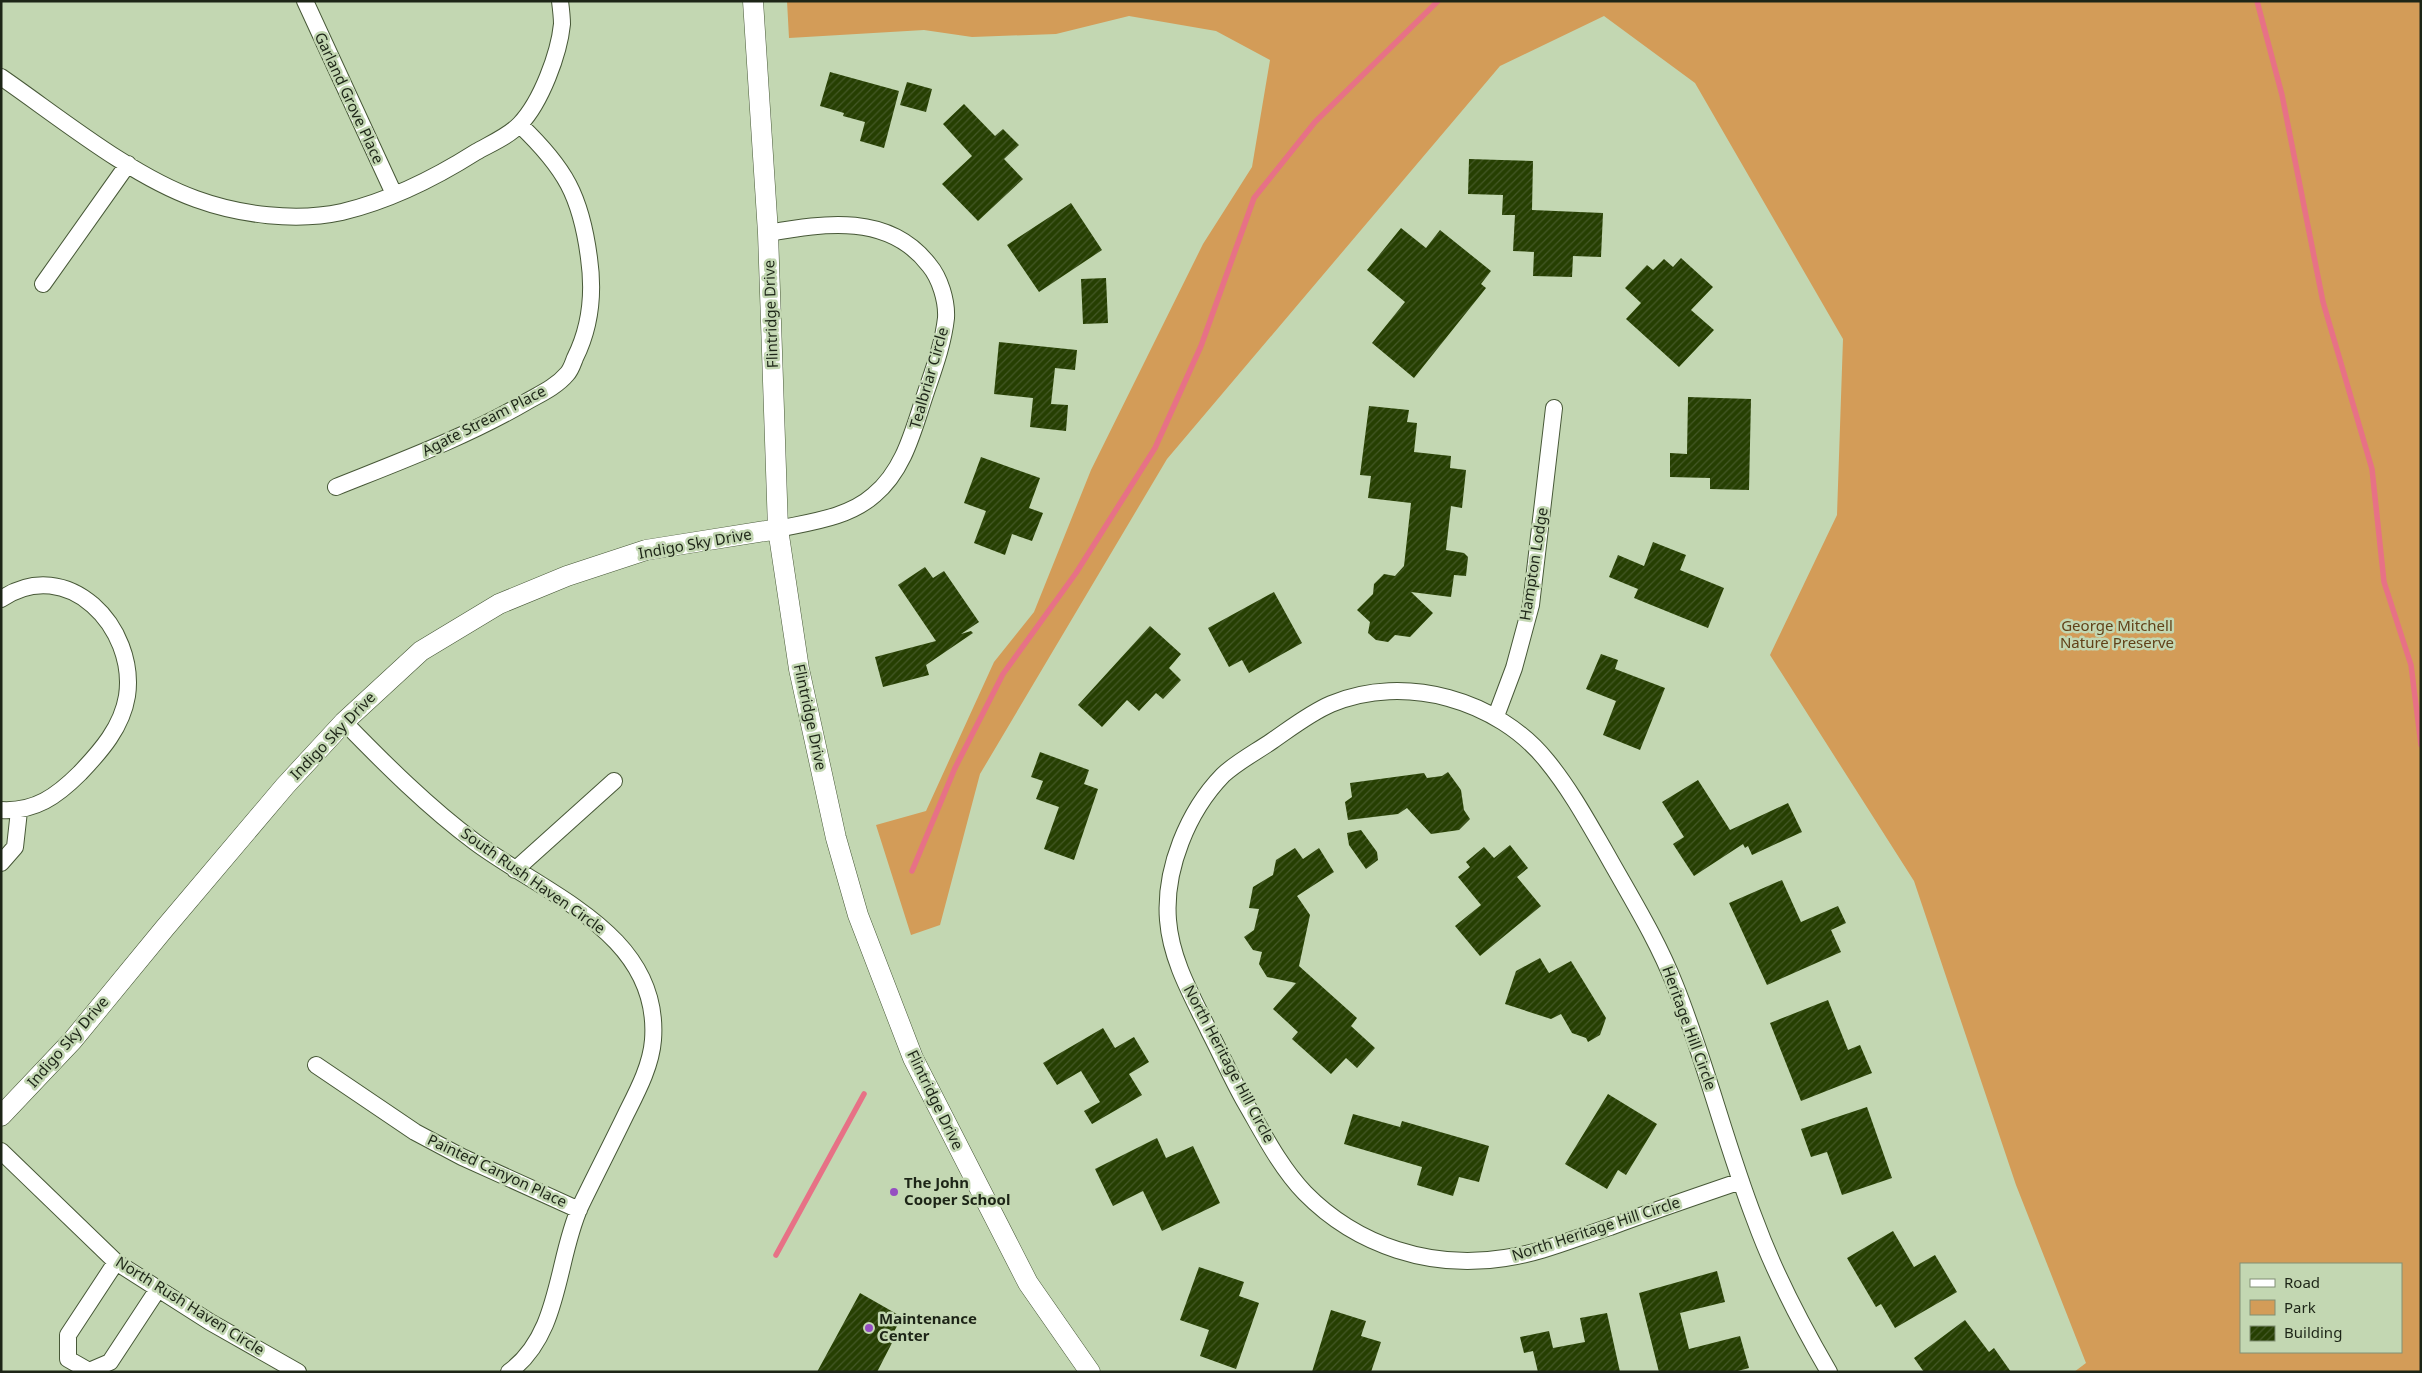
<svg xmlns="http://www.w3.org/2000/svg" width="2422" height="1373" viewBox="0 0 2422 1373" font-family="'Noto Sans',sans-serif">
<defs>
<pattern id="building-hatch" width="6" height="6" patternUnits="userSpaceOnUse" patternTransform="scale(1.25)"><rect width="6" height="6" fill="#263f02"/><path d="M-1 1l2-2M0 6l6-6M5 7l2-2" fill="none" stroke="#445827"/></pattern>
</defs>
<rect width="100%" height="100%" fill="#c3d7b2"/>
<!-- park -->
<path fill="#d39c58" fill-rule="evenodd" d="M787 1H2421V1372H2074L2086 1363 2016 1185 1914 881 1770 655 1837 515 1843 339 1695 83 1604 16 1500 66 1167 459 980 774 940 925 911 935 876 825 926 811 994 662 1034 612 1091 470 1203 244 1252 167 1270 60 1216 31 1129 16 1056 34 972 37 924 30 789 38ZM2241 1264H2401V1352H2241Z"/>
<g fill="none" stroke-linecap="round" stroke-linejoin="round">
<!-- stream -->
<path stroke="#e77186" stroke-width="5.5" d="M2257 1 2282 95 2323 302 2372 469 2384 582 2411 665 2421 745
M912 871 955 768 1003 674 1076 573 1155 448 1201 346 1254 198 1315 122 1438 1
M776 1255 864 1094"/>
</g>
<!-- building -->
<path fill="url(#building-hatch)" d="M830 72 899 91 884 148 860 141 865 122 843 116 844 113 820 106Z
M907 82 932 89 926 112 900 105Z
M964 104 995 136 1003 129 1019 145 1004 159 1023 179 978 221 942 184 972 156 943 124Z
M1469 159 1533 161 1532 210 1603 213 1601 257 1573 256 1572 277 1533 276 1534 252 1513 251 1515 215H1502L1503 195 1468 194Z
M1071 203 1102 250 1039 292 1007 245Z
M1401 228 1426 248 1440 230 1491 271 1481 284 1486 288 1414 378 1372 343 1405 302 1367 270Z
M1681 258 1713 287 1691 310 1714 330 1679 367 1626 319 1641 303 1625 288 1647 265 1653 270 1664 259 1673 267Z
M1106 278 1108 323 1083 324 1081 279Z
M999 342 1077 350 1075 370 1055 368 1051 404 1068 405 1066 431 1030 427 1033 398 994 394Z
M1688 397 1751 399 1749 490 1710 489V478L1670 477V453L1687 454Z
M1369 406 1409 410 1407 422 1417 423 1414 452 1451 456 1450 468 1466 470 1462 508 1451 506 1446 550 1464 553 1468 557 1466 576 1454 575 1451 597 1411 592 1433 613 1410 637 1395 635 1388 642 1376 640 1368 633 1370 622 1357 610 1373 594 1374 584 1384 574 1395 576 1404 566 1411 503 1368 498 1371 476 1360 475Z
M981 457 1040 478 1029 508 1043 513 1032 541 1012 534 1005 555 974 543 986 511 964 503Z
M1653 542 1686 555 1680 570 1724 588 1708 628 1634 598 1638 589 1609 577 1618 555 1644 566Z
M925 567 933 578 944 571 979 622 961 634 971 631 973 633 926 665 929 675 883 687 875 657 936 641 898 585Z
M1274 592 1302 643 1249 673 1242 660 1229 667 1208 628Z
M1150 626 1181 654 1169 668 1181 680 1163 699 1156 693 1139 711 1127 700 1102 727 1078 705Z
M1601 654 1618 660 1615 669 1665 688 1640 750 1603 735 1616 701 1586 689Z
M1040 752 1089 770 1084 784 1098 789 1074 860 1044 849 1059 807 1036 799 1043 781 1031 777Z
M1448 772 1461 790 1464 810 1470 819 1459 830 1431 834 1407 808 1398 814 1348 820 1345 802 1352 797 1350 783 1424 773 1427 778 1442 776Z
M1698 780 1730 830 1788 803 1802 832 1752 855 1748 846 1745 848 1743 844 1694 876 1673 844 1684 837 1662 802Z
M1361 830 1377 852 1378 860 1366 869 1349 845 1347 833Z
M1510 845 1528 868 1517 877 1541 906 1480 956 1455 926 1481 905 1458 877 1470 867 1466 862 1484 847 1494 858Z
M1295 848 1303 859 1319 848 1334 872 1297 896 1310 915 1299 966 1357 1018 1351 1026 1375 1048 1357 1068 1346 1058 1331 1074 1292 1039 1298 1032 1273 1009 1296 983 1267 977 1259 964 1262 952 1253 950 1244 937 1254 930 1259 909 1249 908 1253 887 1273 875 1276 860Z
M1782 880 1801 922 1838 906 1846 923 1831 930 1841 952 1767 985 1729 903Z
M1540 958 1549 973 1571 961 1606 1018 1600 1035 1588 1042 1586 1038 1572 1033 1561 1014 1551 1019 1505 1004 1516 971Z
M1828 1000 1848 1050 1860 1045 1872 1073 1801 1101 1770 1023Z
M1103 1028 1115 1048 1134 1037 1149 1062 1129 1074 1142 1095 1092 1124 1084 1111 1100 1102 1081 1071 1057 1085 1043 1063Z
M1608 1094 1657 1124 1626 1175 1618 1170 1607 1189 1565 1164Z
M1867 1107 1892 1178 1842 1195 1827 1152 1811 1157 1801 1129Z
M1353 1114 1400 1127 1402 1121 1489 1146 1479 1182 1459 1177 1453 1196 1417 1185 1422 1167 1344 1144Z
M1157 1138 1166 1158 1193 1146 1220 1203 1162 1231 1143 1191 1113 1206 1095 1169Z
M1893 1231 1914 1267 1935 1255 1957 1292 1895 1328 1881 1304 1876 1307 1847 1258Z
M1199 1267 1244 1282 1239 1296 1259 1303 1236 1369 1200 1356 1209 1330 1180 1320Z
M1717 1271 1725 1302 1680 1313 1689 1349 1740 1336 1749 1368 1734 1372H1659L1639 1293Z
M860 1293 902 1317 890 1339 893 1341 877 1372H817Z
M1331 1310 1366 1321 1361 1336 1381 1342 1371 1372H1312Z
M1607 1313 1620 1372H1538L1533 1351 1524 1353 1520 1337 1549 1331 1553 1348 1585 1342 1580 1318Z
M1965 1320 1989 1352 1994 1348 2011 1372H1924L1914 1358Z"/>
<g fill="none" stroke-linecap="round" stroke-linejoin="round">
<!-- minor casing -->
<g stroke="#475837" stroke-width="18">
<path id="minor" d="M305 1 394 194
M1 77C59 117 131 176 196 199 240 215 296 222 342 212 388 201 435 178 476 152 490 144 509 136 520 124 541 102 559 54 562 24 562 17 561 9 560 1
M768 233C825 223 889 213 929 265 940 278 947 301 946 318 943 345 933 371 925 395 913 431 904 470 874 495 848 518 810 522 778 529
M43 284 128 164
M336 487C401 461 466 437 526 402 540 394 556 387 567 374 571 370 573 363 575 358 591 326 594 293 589 258 581 196 565 168 520 125
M1 599C68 554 137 628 127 696 122 727 101 751 80 773 57 796 35 812 1 810
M1496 716 1514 668 1531 605 1554 408
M344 722C385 764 428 807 475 842 546 895 661 934 653 1040 651 1066 637 1092 626 1114 611 1145 595 1176 580 1207 556 1260 561 1334 509 1372
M1 863 15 847 19 811
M515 870 614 781
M316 1065 415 1132 462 1157 579 1210
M1 1151 116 1262 210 1322 298 1372
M1741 1181C1697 1196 1653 1211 1610 1227 1575 1238 1541 1253 1505 1258 1432 1270 1357 1246 1305 1193 1280 1167 1263 1133 1245 1102 1232 1079 1221 1054 1209 1031 1192 996 1171 960 1168 920 1164 869 1188 811 1223 775 1237 762 1256 752 1272 741 1291 728 1310 713 1331 704 1405 673 1498 700 1547 761 1570 789 1588 822 1606 853 1630 896 1657 939 1675 985 1706 1062 1725 1143 1755 1220 1774 1272 1801 1324 1829 1372
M116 1262 68 1335V1359L89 1371 110 1362 158 1289"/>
</g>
<!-- tertiary casing -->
<g stroke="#475837" stroke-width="21">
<path id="tertiary" d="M753 1 768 233 778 529 799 669 836 838 858 915 913 1058 1028 1283 1090 1372
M1 1116 72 1041 164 929 285 786 344 722 421 651 499 604 567 576 646 550 778 529"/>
</g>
<!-- minor -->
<use href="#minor" stroke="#fff" stroke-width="16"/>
<!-- tertiary -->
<use href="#tertiary" stroke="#fff" stroke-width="20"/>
</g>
<!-- markers -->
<g fill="#954ec1" stroke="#c3d7b2" stroke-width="2">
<circle cx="894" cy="1192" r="5"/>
<circle cx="869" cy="1328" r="5"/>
</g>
<g text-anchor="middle" stroke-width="5" stroke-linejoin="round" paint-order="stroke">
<!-- street labels -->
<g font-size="15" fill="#1d2517" stroke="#c3d7b2">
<text transform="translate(349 98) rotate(65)" y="5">Garland Grove Place</text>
<text transform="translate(771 314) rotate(-92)" y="5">Flintridge Drive</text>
<text transform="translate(929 378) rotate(-74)" y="5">Tealbriar Circle</text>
<text transform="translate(484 421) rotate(-27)" y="5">Agate Stream Place</text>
<text transform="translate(695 544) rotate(-10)" y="5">Indigo Sky Drive</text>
<text transform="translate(1534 564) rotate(-81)" y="5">Hampton Lodge</text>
<text transform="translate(810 717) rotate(78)" y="5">Flintridge Drive</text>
<text transform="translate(333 736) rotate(-46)" y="5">Indigo Sky Drive</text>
<text transform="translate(533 881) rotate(35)" y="5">South Rush Haven Circle</text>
<text transform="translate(1689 1028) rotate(70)" y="5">Heritage Hill Circle</text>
<text transform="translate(68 1042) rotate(-49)" y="5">Indigo Sky Drive</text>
<text transform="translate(1229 1064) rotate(62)" y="5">North Heritage Hill Circle</text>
<text transform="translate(935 1100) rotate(64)" y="5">Flintridge Drive</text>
<text transform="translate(497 1171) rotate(25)" y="5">Painted Canyon Place</text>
<text transform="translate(1596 1229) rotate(-18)" y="5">North Heritage Hill Circle</text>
<text transform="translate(190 1306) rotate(32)" y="5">North Rush Haven Circle</text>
</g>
<!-- park labels -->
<g font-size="15" fill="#614118" stroke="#c3d7b2">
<text x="2117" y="631">George Mitchell<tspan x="2117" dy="17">Nature Preserve</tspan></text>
</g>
<!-- poi labels -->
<g font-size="15" font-weight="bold" fill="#1d2517" stroke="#c3d7b2" text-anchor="start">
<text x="904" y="1188">The John<tspan x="904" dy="17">Cooper School</tspan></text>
<text x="879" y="1324">Maintenance<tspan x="879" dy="17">Center</tspan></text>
</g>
</g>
<!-- border -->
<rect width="2422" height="1373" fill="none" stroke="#1d2517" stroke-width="5"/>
<!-- legend -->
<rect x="2240" y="1263" width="162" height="90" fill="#c3d7b2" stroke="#819074"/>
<rect x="2250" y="1279" width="25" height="8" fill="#ffffff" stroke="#819074"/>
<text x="2284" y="1288" font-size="15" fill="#1d2517">Road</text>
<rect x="2250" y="1300" width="25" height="15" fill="#d39c58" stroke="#819074"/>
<text x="2284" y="1313" font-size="15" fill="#1d2517">Park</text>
<rect x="2250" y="1326" width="25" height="15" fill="url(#building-hatch)" stroke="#819074"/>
<text x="2284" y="1338" font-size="15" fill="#1d2517">Building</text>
</svg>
